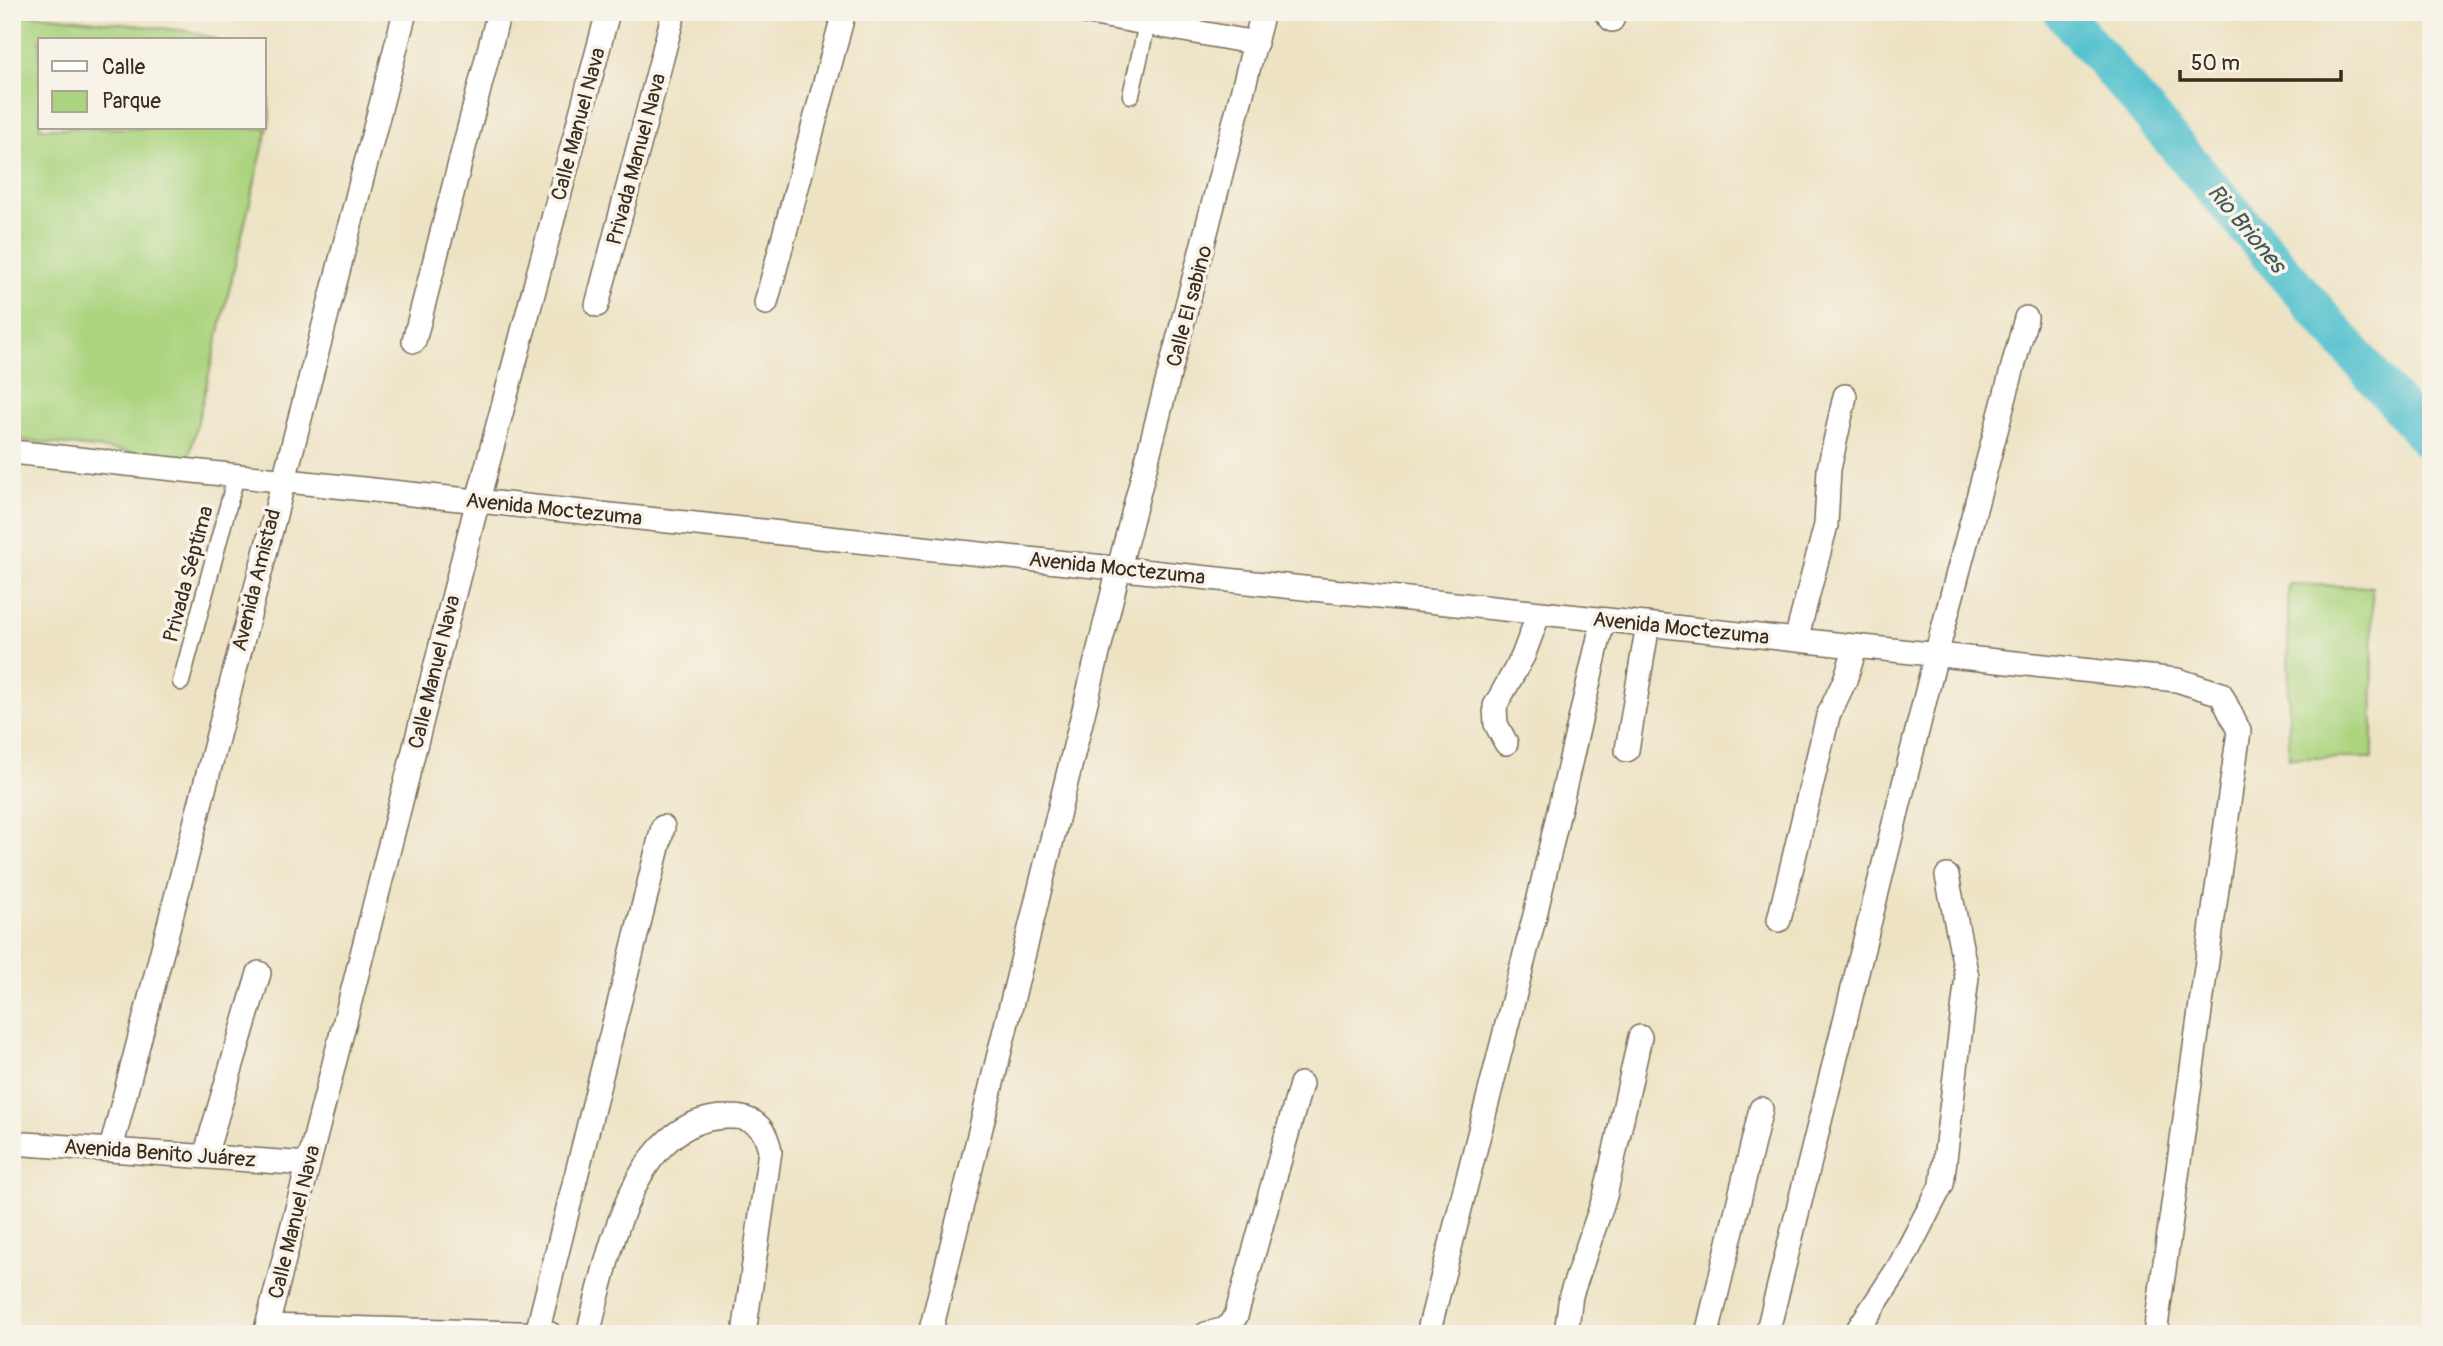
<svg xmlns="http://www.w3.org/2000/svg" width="2443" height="1346" viewBox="0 0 2443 1346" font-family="Pangolin,sans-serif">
<rect width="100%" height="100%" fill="#f7f3e8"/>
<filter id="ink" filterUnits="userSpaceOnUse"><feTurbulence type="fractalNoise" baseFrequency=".0143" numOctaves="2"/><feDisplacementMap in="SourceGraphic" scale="14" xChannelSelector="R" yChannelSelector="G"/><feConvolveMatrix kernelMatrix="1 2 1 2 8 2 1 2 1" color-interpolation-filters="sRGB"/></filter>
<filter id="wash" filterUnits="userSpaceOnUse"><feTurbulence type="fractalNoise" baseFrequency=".00686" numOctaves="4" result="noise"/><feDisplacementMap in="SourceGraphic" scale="28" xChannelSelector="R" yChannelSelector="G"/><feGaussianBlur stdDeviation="1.57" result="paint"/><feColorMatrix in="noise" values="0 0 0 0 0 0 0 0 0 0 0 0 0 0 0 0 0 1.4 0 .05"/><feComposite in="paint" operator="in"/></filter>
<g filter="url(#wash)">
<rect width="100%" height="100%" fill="#ede3c4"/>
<!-- green -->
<path fill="#abd47f" stroke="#737f4e" stroke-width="2" d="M12 12 188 31 218 40H40V128H264V78L267 81 270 118 189 458 12 439Z
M2288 584 2372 587 2373 758H2289Z"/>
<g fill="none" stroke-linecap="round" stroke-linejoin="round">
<!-- river -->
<path stroke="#56c2cf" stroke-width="38" d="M2062 12 2431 444"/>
</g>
</g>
<g filter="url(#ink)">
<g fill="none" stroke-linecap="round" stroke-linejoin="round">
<!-- pedestrian casing -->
<g stroke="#796b58" stroke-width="19">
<path id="pedestrian" d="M1131 95 1149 15
M181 682 236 476"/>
</g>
<!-- minor casing -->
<g stroke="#796b58" stroke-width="26">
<path id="minor" d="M1084 12 1256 43
M1605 12 1612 20
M766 303 844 12
M597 305 674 12
M414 341 499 12
M12 452 2177 680 2221 694 2239 731 2155 1334
M1796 640 1826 525 1829 469 1845 396
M1506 743 1496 724 1495 706 1523 656 1539 613
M1627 750 1648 624
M1779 920 1828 716 1845 680 1856 646
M12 1143 308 1164
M111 1149 405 12
M205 1156 259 973
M267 1326 550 1334
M537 1333 663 827
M265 1334 478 500 608 12
M588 1334C608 1260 631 1114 731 1117 755 1117 766 1129 770 1151L744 1334
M930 1334 1119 568 1263 12
M1206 1334 1226 1329 1236 1316 1301 1084
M1428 1334 1536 911 1603 620
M1566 1334 1571 1295 1605 1196 1640 1037
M1707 1334 1761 1109
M1767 1334 1936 655 2026 318
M1855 1334 1899 1267 1942 1184 1967 977 1947 876"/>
</g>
<!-- pedestrian -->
<use href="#pedestrian" stroke="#fff" stroke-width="16"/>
<!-- minor -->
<use href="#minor" stroke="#fff" stroke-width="23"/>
</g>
</g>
<g text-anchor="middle" stroke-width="7" stroke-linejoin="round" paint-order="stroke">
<!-- street labels -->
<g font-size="21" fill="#3b2a1e" stroke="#f7f3e8">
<text transform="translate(578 124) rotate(-75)" y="7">Calle Manuel Nava</text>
<text transform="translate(636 159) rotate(-75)" y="7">Privada Manuel Nava</text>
<text transform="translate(1189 306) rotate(-75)" y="7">Calle El sabino</text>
<text transform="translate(554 509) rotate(6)" y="7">Avenida Moctezuma</text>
<text transform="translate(1117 568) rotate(6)" y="7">Avenida Moctezuma</text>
<text transform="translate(188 574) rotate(-75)" y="7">Privada Séptima</text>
<text transform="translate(256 580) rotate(-76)" y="7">Avenida Amistad</text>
<text transform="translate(1681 628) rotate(6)" y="7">Avenida Moctezuma</text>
<text transform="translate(434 672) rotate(-76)" y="7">Calle Manuel Nava</text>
<text transform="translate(160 1153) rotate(4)" y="7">Avenida Benito Juárez</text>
<text transform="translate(294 1222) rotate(-76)" y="7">Calle Manuel Nava</text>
</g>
<!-- water labels -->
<g font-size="23" font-style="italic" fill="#435853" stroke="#f7f3e8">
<text transform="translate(2247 228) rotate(50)" y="8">Rio Briones</text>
</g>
</g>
<!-- margin -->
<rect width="2443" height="1346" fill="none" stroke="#f7f3e8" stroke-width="42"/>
<!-- legend -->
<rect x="38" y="38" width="228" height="91" fill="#f7f3e8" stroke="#aca397" stroke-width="2"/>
<rect x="52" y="61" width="35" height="10" fill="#ffffff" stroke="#aca397" stroke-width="2"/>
<text x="102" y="74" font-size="21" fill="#3b2a1e">Calle</text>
<rect x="52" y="91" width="35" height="21" fill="#abd47f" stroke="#aca397" stroke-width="2"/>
<text x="102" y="108" font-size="21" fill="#3b2a1e">Parque</text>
<!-- scale -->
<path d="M2180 70v10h161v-10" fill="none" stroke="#3b2a1e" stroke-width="3.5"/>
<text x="2191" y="70" font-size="21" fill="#3b2a1e" stroke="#f7f3e8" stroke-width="5" paint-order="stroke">50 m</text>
</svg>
